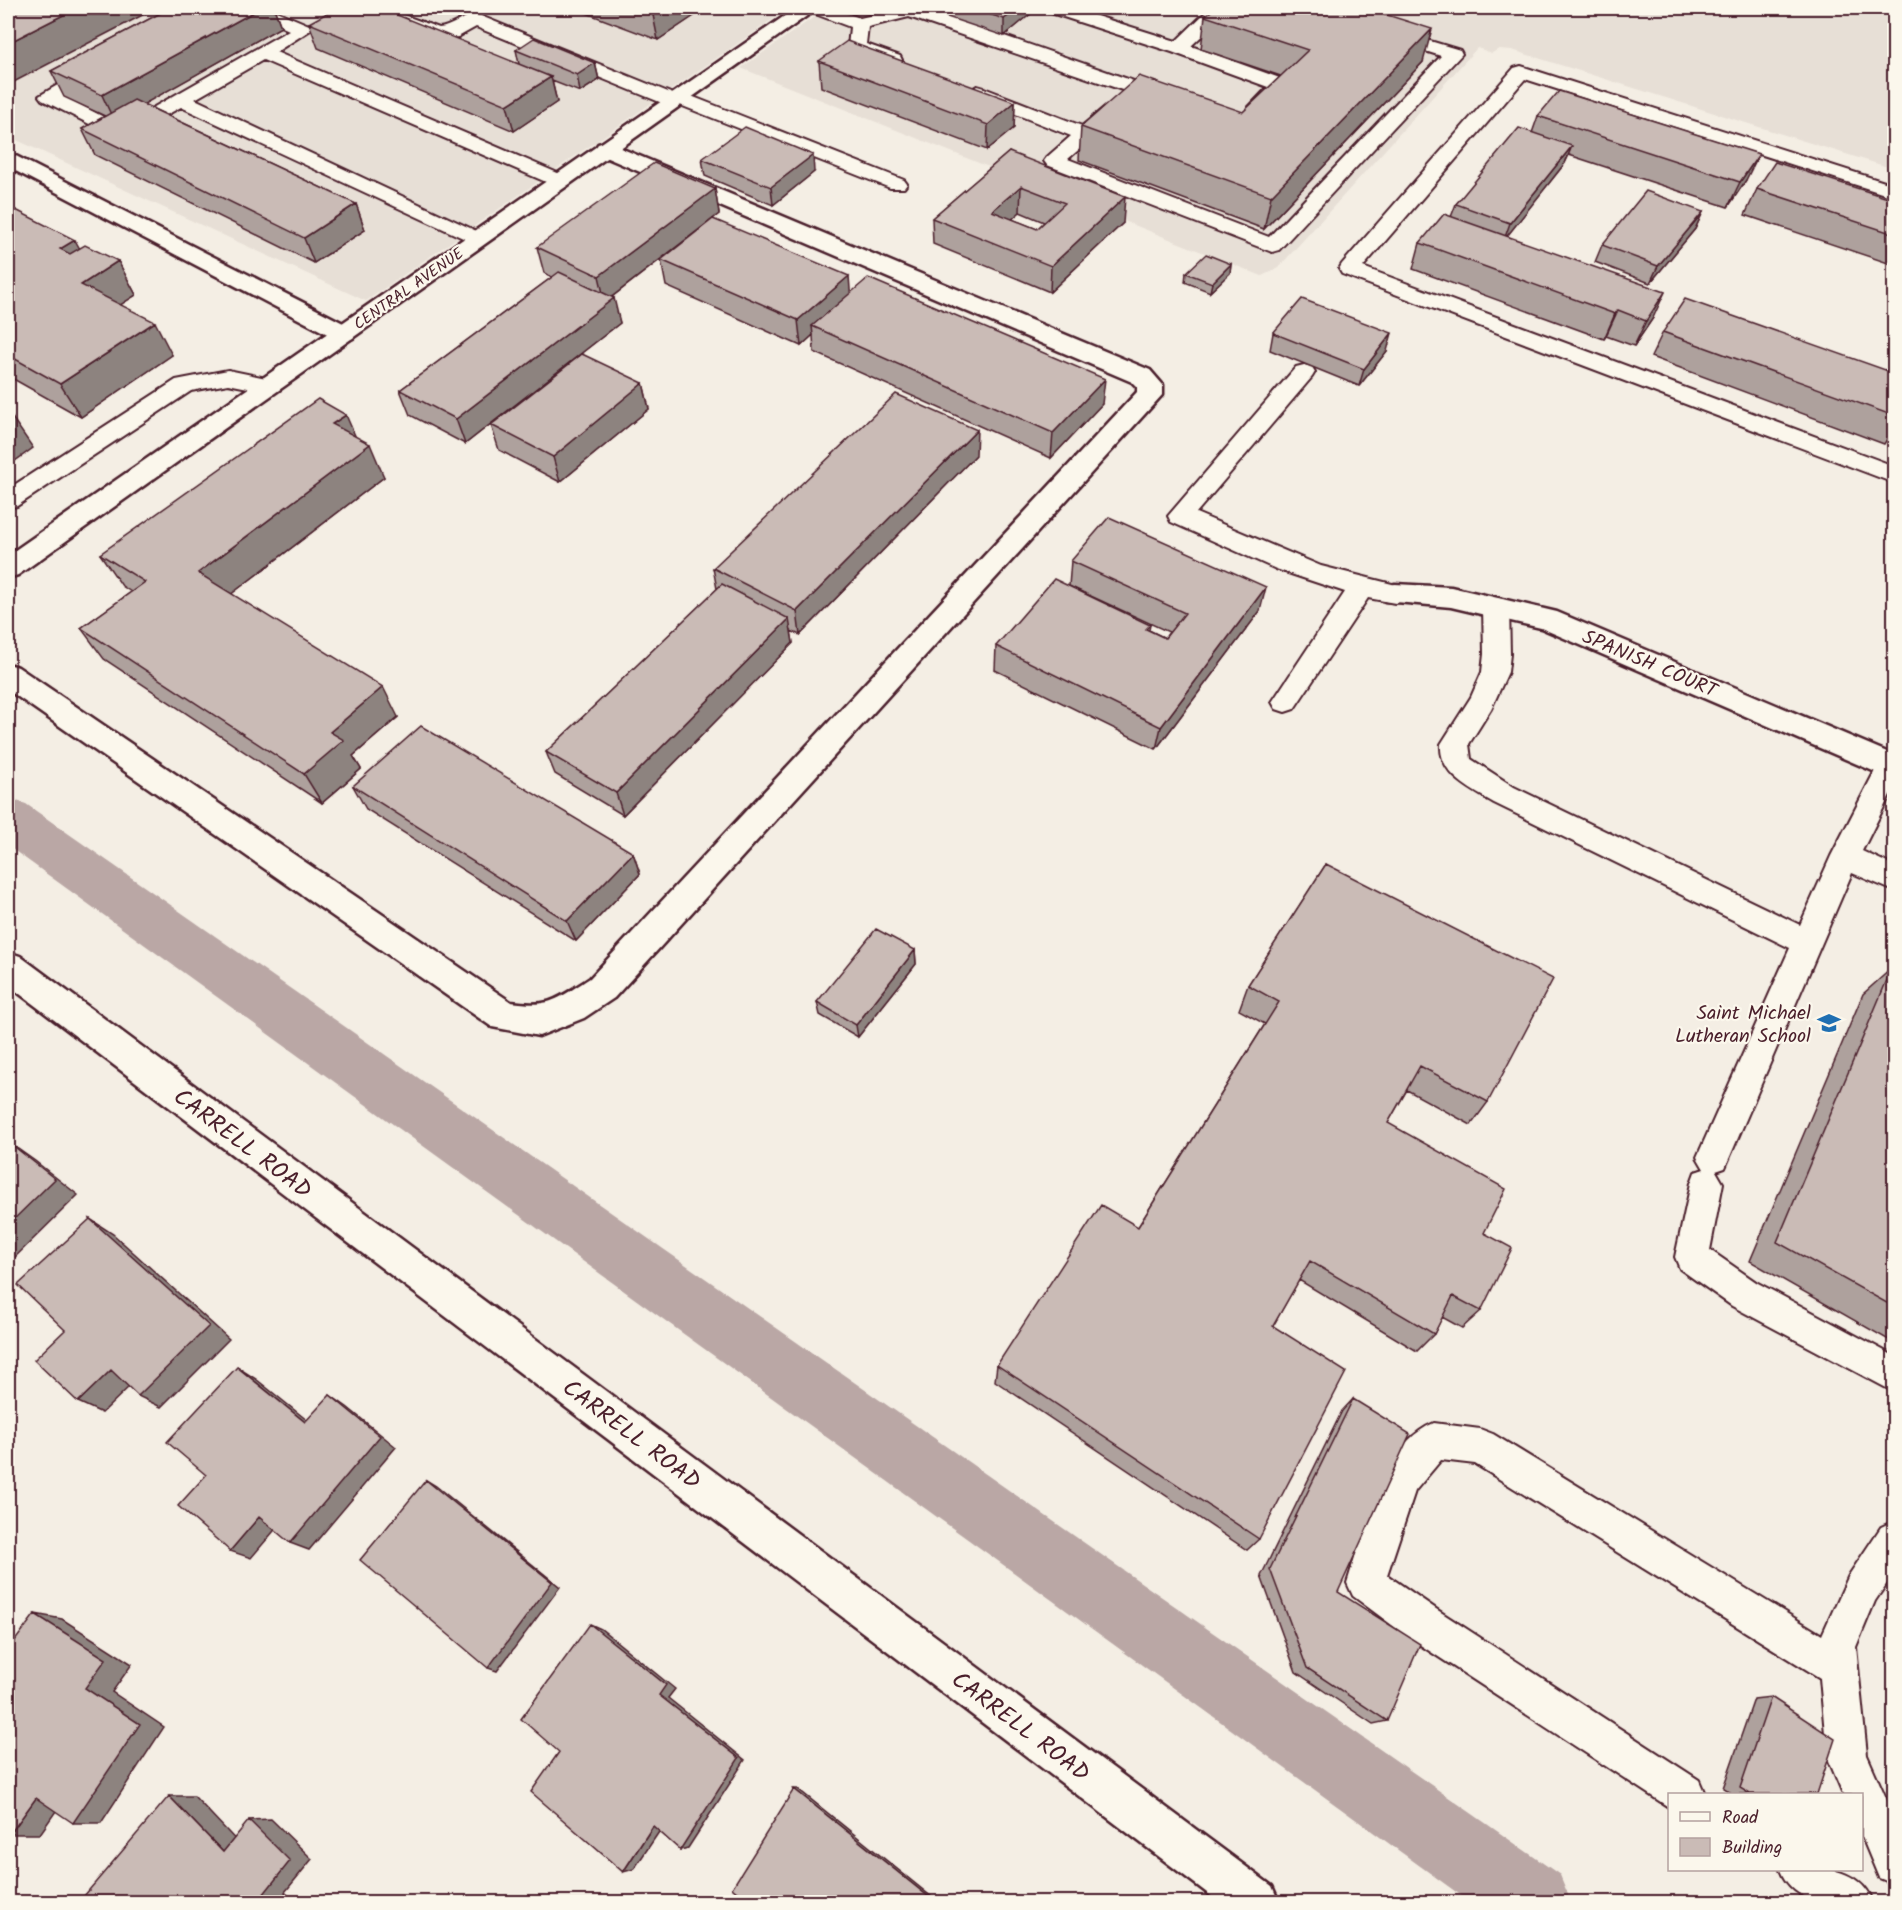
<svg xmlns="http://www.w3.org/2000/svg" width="1902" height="1910" viewBox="0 0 1902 1910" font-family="Kalam,sans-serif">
<rect width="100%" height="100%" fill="#f4eee4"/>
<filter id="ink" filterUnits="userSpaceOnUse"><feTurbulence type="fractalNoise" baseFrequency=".0167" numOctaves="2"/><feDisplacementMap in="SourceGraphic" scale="12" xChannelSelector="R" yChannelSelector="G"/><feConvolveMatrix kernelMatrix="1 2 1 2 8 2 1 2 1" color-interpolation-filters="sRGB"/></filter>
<g filter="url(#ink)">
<!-- built -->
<path fill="#e7dfd6" d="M8 8H789L366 301 8 136Z
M827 8H1894V169L1512 50 1499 49 1492 53 1477 48 1278 268 1262 276 741 68Z"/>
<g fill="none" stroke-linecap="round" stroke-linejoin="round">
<!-- canal -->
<path fill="#baa7a5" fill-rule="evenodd" d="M8 798 26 804 1560 1875 1571 1902H1470L8 846Z"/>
<!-- service casing -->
<g stroke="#4a1f2b" stroke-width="4">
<path id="service" d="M246 8H269L309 25 312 29 276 52 567 177 570 181 567 185H553L263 60 195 99 485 235 488 239 485 243 478 245 181 107 121 140 42 100 39 96 90 66H104L106 70 104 74 63 96 121 126 289 30 249 12Z
M360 8H384L439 28C454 27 466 12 481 16L673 94H686L904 180 907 184 904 188H890L680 105H667L476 27 458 37 437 39 363 12Z
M807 8H831L860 18 902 8H924L1145 85 1148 89 1138 95 1131 93 909 17 868 27 866 44 900 56 902 60 893 66 850 51 848 47 850 27 810 12Z
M1045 8H1071L1176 41 1206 12 1201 8H1226L1225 14 1191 46 1288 81 1290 85 1264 113H1250L1247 109 1268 87 1172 52 1048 12Z
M1390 29 1460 50 1462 54 1279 250 1272 252 1047 165 1044 161 1047 157 1071 136 970 96 967 92 977 86 984 88 1082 126 1107 105H1121L1124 109 1121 113 1068 159 1269 237 1441 56 1384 38 1381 34Z
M1521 66 1894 185V197L1525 79 1363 267 1894 466V483L1342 274 1339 269 1342 264 1514 68Z
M1304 365 1312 367 1315 372 1312 377 1196 513 1321 566 1404 587 1408 594 1404 601 1395 603 1368 598 1294 709 1285 712 1276 709 1272 702 1345 592 1276 569 1171 522 1168 516 1296 367Z
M228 370 276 380 279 385 276 390 268 392 228 384 191 391 17 506 8 508V489L176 380Z
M1496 598 1505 600 1509 607 1510 654 1508 672 1491 709 1469 744 1471 759 1514 787 1800 925 1831 856 1881 759 1894 757V787L1862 851 1894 866V891L1852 873 1725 1168 1716 1171 1723 1183 1710 1250 1756 1282 1894 1356V1392L1732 1306 1680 1269 1675 1257 1691 1183 1695 1172 1704 1169 1697 1157 1790 948 1494 803C1471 789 1439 775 1441 744L1471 697 1482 672 1484 654 1483 607 1487 600Z
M1434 1423 1480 1429 1493 1434 1822 1635 1849 1575 1881 1527 1894 1521V1573L1875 1601 1856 1647 1867 1755 1894 1816V1884L1879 1878 1862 1837V1794H1843L1827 1756 1820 1678 1475 1464 1441 1460 1415 1491 1387 1575 1436 1609 1699 1780 1705 1794H1670V1808L1408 1637 1353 1596 1347 1583C1364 1532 1380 1445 1434 1423Z
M1780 1870C1815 1866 1858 1865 1873 1902 1839 1906 1795 1907 1780 1870Z"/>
</g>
<!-- minor casing -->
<g stroke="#4a1f2b" stroke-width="5">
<path id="minor" d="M606 142 1150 370 1163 385V394L614 998 584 1018 539 1036 492 1027 8 690V664L18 667 511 1002C552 1008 557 999 590 978L1137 392V387L1132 382 598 154 595 149 598 144Z
M8 152 353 328 356 333 353 338 344 341 335 338 8 167Z
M1395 584 1451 587 1557 612 1894 755V780L1541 628 1451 607 1385 601 1381 594 1385 587Z"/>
</g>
<!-- tertiary casing -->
<g stroke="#4a1f2b" stroke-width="5">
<path id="tertiary" d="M796 8H818L18 575 8 578V555Z
M8 952 20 956 1272 1886 1279 1902H1219L8 985Z"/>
</g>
<!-- service -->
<use href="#service" fill="#fbf7ec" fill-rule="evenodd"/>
<!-- minor -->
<use href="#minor" fill="#fbf7ec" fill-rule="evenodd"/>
<!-- tertiary -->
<use href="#tertiary" fill="#fbf7ec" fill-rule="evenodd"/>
</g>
<!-- wall -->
<path fill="#aea19d" stroke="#4a1f2b" stroke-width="1.5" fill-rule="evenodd" d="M170 8H274L281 27 143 104 356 204 365 230 314 263 95 155 82 129 105 116 64 97 51 71Z
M573 8H696L697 14 658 40Z
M935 8H1033V12L1004 36 935 13Z
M1205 16 1423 62 1264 229 1079 160 1081 127 1243 112 1281 76 1201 49Z
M309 23 519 64 516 50 595 63 599 80 580 92 552 81 557 102 514 131 318 48Z
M819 61 1015 102 1014 128 987 150 821 87Z
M1538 116 1746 180 1728 207 1569 155 1565 163 1507 236 1653 318 1634 346 1606 336 1604 339 1413 269 1420 243 1451 217 1456 204 1532 133Z
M1009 152 1123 223 1050 292 933 244 932 218ZM1020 212 1044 222 1037 229 1012 219Z
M702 159 814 172 773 205 705 176Z
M715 189 719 214 612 297 620 323 465 444 410 415 400 390 552 277 544 273 537 247Z
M1757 189 1894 200V265L1745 215Z
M8 206 79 248 118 261 136 295 120 304 172 355 81 417 8 376Z
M1703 212 1695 229 1650 283 1595 262 1602 245Z
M661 260 850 294 1102 404 1051 458 814 352 813 335 801 346 666 286Z
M1231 264 1230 273 1210 292 1185 282 1186 273Z
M1663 332 1894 373V428L1884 444 1651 357Z
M1273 333 1387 351 1359 386 1270 350Z
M643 383 649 409 560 482 499 450 491 425Z
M355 437 384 477 231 594 398 717 353 756 361 769 322 803 104 659 81 628 131 592 122 586 100 554Z
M976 455 800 635 791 631 793 643 623 815 555 774 546 752 717 589 713 568Z
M1071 561 1260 611 1156 749 995 670 996 646 1150 625 1149 630 1165 638 1169 632 1069 586Z
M353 786 633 853 640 874 576 941 366 809Z
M1326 864 1488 1102 1471 1125 1407 1090 1388 1123 1484 1233 1481 1311 1462 1328 1442 1317 1434 1334 1417 1351 1299 1280 1273 1326 1259 1539 1247 1550 995 1381 997 1365 1138 1227 1265 1024 1239 1010 1248 985Z
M915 950 916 964 858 1037 820 1015 817 1002Z
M1892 968 1894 970V1343L1750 1261 1863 994Z
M1353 1399 1338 1592 1387 1721 1373 1724 1296 1672 1261 1576 1342 1411Z
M1771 1697 1817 1794H1733L1723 1788 1754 1699Z"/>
<!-- shaded-wall -->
<path fill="#8d837f" stroke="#4a1f2b" stroke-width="1.5" d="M77 8H156L8 85V43Z
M261 8H274L281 27 114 121 102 95Z
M664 8H696L697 14 658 40 653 15Z
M1019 8H1033V12L1004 36V19Z
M1432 29 1423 62 1264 229 1271 196Z
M595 63 599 80 580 92 577 75Z
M551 77 557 102 514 131 507 105Z
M1015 102 1014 128 987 150 988 125Z
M1572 146 1565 163 1504 240 1510 223Z
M1759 154 1746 180 1728 207 1740 182Z
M813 155 814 172 773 205 771 187Z
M1021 186 1020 212 992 237V211Z
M715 189 719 214 605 302 599 276Z
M1125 197 1123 223 1050 292 1051 266Z
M356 204 365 230 314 263 304 238Z
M1703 212 1695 229 1650 283 1658 266Z
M75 240 93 273 60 249Z
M118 261 136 295 100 318 81 285Z
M1231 264 1230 273 1210 292 1212 283Z
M849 276 851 302 812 326 813 335 801 346 798 320Z
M1665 292 1653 318 1634 346 1646 321Z
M614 298 620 323 465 444 456 419Z
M1618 310 1606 336 1604 339 1615 314Z
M155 322 172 355 81 417 60 384Z
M1392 333 1387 351 1359 386 1364 369Z
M1105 379 1102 404 1051 458 1053 433Z
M643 383 649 409 560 482 553 457Z
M346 415 360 447 332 424Z
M11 416 33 448 8 466V418Z
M977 430 976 455 800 635 797 611Z
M370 444 384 477 217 605 198 573Z
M1266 587 1260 611 1156 749 1161 727Z
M789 619 793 643 623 815 616 793Z
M383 687 398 717 353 756 361 769 322 803 304 774 330 732Z
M633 853 640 874 576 941 567 921Z
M915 950 916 964 858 1037 856 1025Z
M11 1144 35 1161 78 1195 8 1264V1225Z
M90 1219 113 1234 229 1339 161 1407 138 1396Z
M237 1367 256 1379 323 1433 305 1422Z
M111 1370 134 1382 102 1413 78 1402Z
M330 1395 347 1407 396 1447 309 1550 290 1543Z
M426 1480 436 1486 560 1587 497 1671 488 1668Z
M259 1517 279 1525 251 1558 230 1551Z
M35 1614 62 1619 132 1664 112 1692 164 1727 101 1823H73L85 1688Z
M590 1624 601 1629 675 1689 668 1698 745 1760 688 1848 680 1850 659 1695Z
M794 1789H798L938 1902H935Z
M169 1796H194L246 1851 223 1852Z
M36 1798H65L40 1834H10Z
M271 1819 312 1859 285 1892 295 1902H270L263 1895 249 1820Z
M653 1826H663L634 1869 623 1872Z"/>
<!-- building -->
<path fill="#cabbb6" stroke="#4a1f2b" stroke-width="1.5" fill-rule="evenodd" d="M8 8H77L8 43Z
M170 8H261L102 95 51 71Z
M336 8H380L551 77 507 105 309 23Z
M635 8H664L653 15Z
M970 8H1019L1004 19Z
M1215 8H1365L1432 29 1271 196 1081 127 1139 76 1243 112 1308 50 1205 16Z
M534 38 595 63 577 75 516 50Z
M847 41 1015 102 988 125 819 61Z
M1559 91 1759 154 1740 182 1538 116Z
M134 100 356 204 304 238 82 129Z
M745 127 813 155 771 187 702 159Z
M1519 128 1572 146 1510 223 1456 204Z
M1009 152 1125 197 1051 266 932 218ZM1021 186 1065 203 1037 229 992 211Z
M1775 162 1894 200V234L1757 189Z
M654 163 715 189 599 276 537 247Z
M1646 191 1703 212 1658 266 1602 245Z
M8 206 75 240 60 249 70 254 85 245 118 261 81 285 155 322 60 384 8 355Z
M1444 214 1665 292 1646 321 1618 310 1615 314 1420 243Z
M713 219 849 276 798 320 661 260Z
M1206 254 1231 264 1212 283 1186 273Z
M559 272 614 298 456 419 400 390Z
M868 278 1105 379 1053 433 812 326Z
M1302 299 1392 333 1364 369 1273 333Z
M1685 299 1894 373V416L1663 332Z
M582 354 643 383 553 457 491 425Z
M896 394 977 430 797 611 713 568Z
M318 399 346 415 332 424 370 444 198 573 383 687 330 732 344 740 304 774 81 628 145 582 100 554Z
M1109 517 1266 587 1161 727 996 646 1054 579 1150 625 1146 629 1165 638 1185 613 1071 561Z
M722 584 789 619 616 793 546 752Z
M421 726 633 853 567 921 353 786Z
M1326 864 1553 979 1488 1102 1420 1066 1388 1123 1506 1189 1484 1233 1512 1248 1481 1311 1453 1296 1434 1334 1310 1261 1273 1326 1346 1372 1259 1539 997 1365 1101 1205 1138 1227 1279 1002 1248 985Z
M876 929 915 950 856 1025 817 1002Z
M1892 968 1894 970V1307L1777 1242Z
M11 1144 55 1179 8 1225V1147Z
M90 1219 209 1326 138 1396 111 1370 78 1402 34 1360 65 1330 18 1285Z
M237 1367 305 1422 330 1395 380 1436 290 1543 259 1517 230 1551 178 1506 206 1475 167 1442Z
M1353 1399 1410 1434 1338 1592 1420 1644 1387 1721 1307 1668 1270 1569Z
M426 1480 552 1582 488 1668 360 1560Z
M35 1614 106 1659 85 1688 140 1724 73 1823 36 1798 10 1834 8 1833V1650Z
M590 1624 666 1685 659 1695 739 1758 680 1850 653 1826 623 1872 531 1792 559 1752 521 1719Z
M1771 1697 1835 1739 1817 1794H1750L1740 1788Z
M794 1789 935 1902H749L732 1888Z
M169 1796 223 1852 249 1820 290 1861 263 1895 270 1902H90L84 1896Z"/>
</g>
<!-- icons -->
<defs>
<g id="school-bare" transform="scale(1.8)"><path d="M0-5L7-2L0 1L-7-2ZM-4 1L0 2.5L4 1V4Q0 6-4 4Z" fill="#1f6fb2" stroke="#fbf7ec" stroke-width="2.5" paint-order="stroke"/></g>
</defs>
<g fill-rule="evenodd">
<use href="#school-bare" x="1829" y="1023"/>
</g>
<g text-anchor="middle" stroke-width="4.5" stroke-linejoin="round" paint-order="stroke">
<!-- far-street labels -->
<g font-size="16" fill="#4a1f2b" stroke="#fbf7ec">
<text transform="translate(408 288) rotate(-35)" y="6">CENTRAL AVENUE</text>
</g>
<!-- street labels -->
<g font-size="20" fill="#4a1f2b" stroke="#fbf7ec">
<text transform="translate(1650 663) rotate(23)" y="7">SPANISH COURT</text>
</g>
<!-- poi labels -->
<g font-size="20" fill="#4a1f2b" stroke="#fbf7ec" text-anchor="end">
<text x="1811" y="1019">Saint Michael<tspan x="1811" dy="23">Lutheran School</tspan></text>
</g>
<!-- near-street labels -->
<g font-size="24" fill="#4a1f2b" stroke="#fbf7ec">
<text transform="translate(243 1143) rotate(37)" y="8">CARRELL ROAD</text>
<text transform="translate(632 1434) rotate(37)" y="8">CARRELL ROAD</text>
<text transform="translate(1021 1726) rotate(37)" y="8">CARRELL ROAD</text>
</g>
</g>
<!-- margin -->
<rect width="1902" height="1910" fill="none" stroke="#fbf7ec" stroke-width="30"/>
<rect x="15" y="15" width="1872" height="1880" fill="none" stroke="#4a1f2b" stroke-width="2" filter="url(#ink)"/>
<!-- legend -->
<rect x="1668" y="1793" width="195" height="78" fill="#fbf7ec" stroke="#b4a19f" stroke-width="1.5"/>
<rect x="1680" y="1812" width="30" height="9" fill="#fbf7ec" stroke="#b4a19f" stroke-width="1.5"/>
<text x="1722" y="1823" font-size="18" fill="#4a1f2b">Road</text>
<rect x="1680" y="1838" width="30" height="18" fill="#cabbb6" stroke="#b4a19f" stroke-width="1.5"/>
<text x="1722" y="1853" font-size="18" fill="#4a1f2b">Building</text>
</svg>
